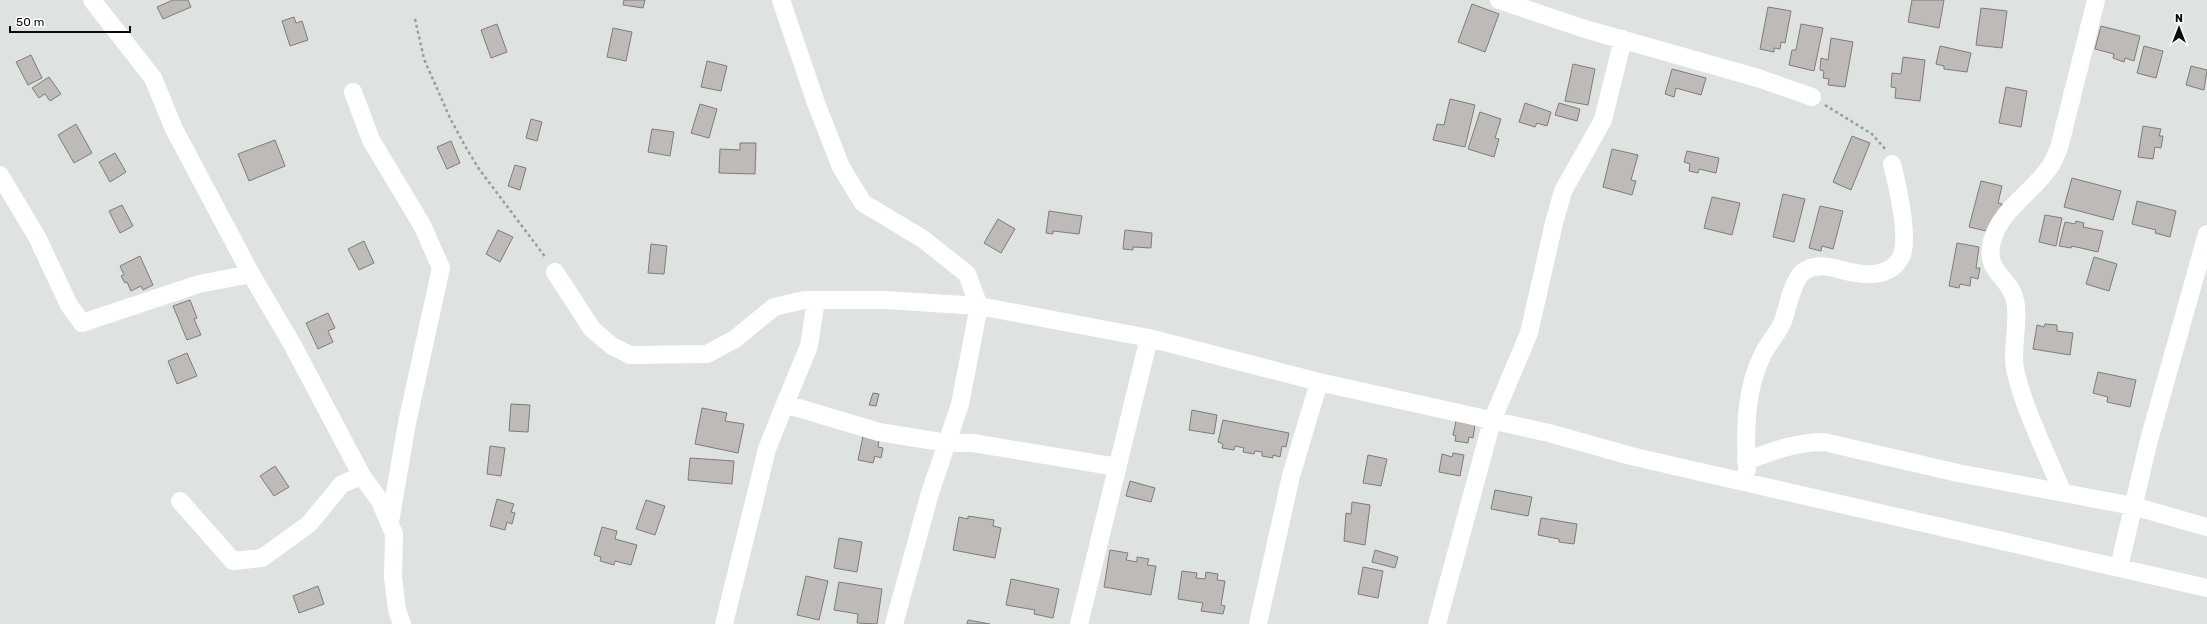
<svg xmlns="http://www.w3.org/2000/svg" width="2207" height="624" viewBox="0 0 2207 624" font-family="Rubik,sans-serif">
<rect width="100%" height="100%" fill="#dee2e1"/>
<!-- building -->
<path fill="#bdbab8" stroke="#7f7c7a" d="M173 0H188L191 7 163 19 157 7Z
M624 0H645L643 8 623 5Z
M1912 0H1944L1939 28 1908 22Z
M1472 4 1499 14 1485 52 1458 42Z
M1768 7 1791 11 1785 43 1781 42 1780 49 1774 48V52L1760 49Z
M1981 8 2007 11 2002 48 1976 45Z
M294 17 296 23 302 21 308 40 290 46 282 21Z
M497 24 507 52 491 58 481 30Z
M1801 24 1823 28 1814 71 1789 65 1792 50H1796Z
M2101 26 2140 36 2134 61 2125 58 2124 62 2113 58 2114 54 2095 49Z
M613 28 632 32 626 61 607 57Z
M1831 38 1853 42 1845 87 1828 85 1829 79 1823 78 1824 71 1820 70 1821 58 1828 60Z
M1940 46 1971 53 1967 72 1944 69V66L1936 64Z
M2144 46 2163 51 2156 78 2137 73Z
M31 55 42 78 28 85 16 62Z
M1903 57 1925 60 1920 101 1895 98 1896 88 1891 87 1892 73 1901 74Z
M707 61 727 66 721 91 701 87Z
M1573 64 1595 69 1588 105 1565 101Z
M2191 66 2207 70 2204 90 2186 85Z
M1672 69 1706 78 1701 95 1676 88 1674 97 1665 94Z
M49 77 61 94 50 101 45 94 39 98 32 88Z
M2006 87 2027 91 2021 127 1999 123Z
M1450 99 1475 105 1465 147 1433 140 1437 124 1444 125Z
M1525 103 1551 112 1547 126 1537 123 1535 127 1519 122Z
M1559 103 1580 109 1577 121 1555 115Z
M700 104 717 109 709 138 691 133Z
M1480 112 1501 119 1495 138 1499 139 1494 157 1468 149Z
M531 119 542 122 537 141 526 138Z
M76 124 92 153 74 163 58 135Z
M2143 126 2161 129 2159 136H2163L2161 148 2155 147 2153 159 2138 157Z
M652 129 674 132 670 156 648 152Z
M1852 136 1870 143 1851 190 1833 182Z
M275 140 285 166 249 181 238 154Z
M451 141 460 163 447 169 437 147Z
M740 143H756L755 174 719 173 720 149 740 150Z
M1612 149 1638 155 1631 180 1636 181 1632 195 1603 187Z
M1687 151 1719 158 1716 173 1699 169 1698 173 1689 171 1690 164 1684 162Z
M115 153 126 172 110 182 99 162Z
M515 165 526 168 520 190 508 186Z
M2072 178 2121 191 2113 220 2064 207Z
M1981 181 2002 186 1998 203 2002 204 1995 233 1969 227Z
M1783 194 1805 199 1794 242 1773 237Z
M1712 197 1740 203 1732 235 1704 228Z
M2137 201 2176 211 2170 237 2155 233 2156 230 2132 224Z
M122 205 133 226 120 233 109 211Z
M1820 206 1843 211 1833 249 1822 246 1821 251 1809 248Z
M1049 211 1082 216 1079 234 1053 231V234L1046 233Z
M2045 215 2062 218 2056 246 2039 242Z
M998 219 1015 229 1001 253 984 243Z
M2076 221 2084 223 2083 227 2103 231 2098 252 2072 246 2071 248 2059 246 2065 222 2075 224Z
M498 230 513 237 500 262 486 254Z
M1125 230 1152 233 1151 248 1133 247V250L1123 249Z
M364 241 374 263 359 270 348 249Z
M1957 243 1979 247 1976 268H1980L1978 279 1971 277 1970 286 1960 284 1959 288 1949 286Z
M651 244 667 246 664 274 648 273Z
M140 256 153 285 143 290 141 286 131 291 127 282 125 283 121 276 124 275 120 266Z
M2094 257 2117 264 2109 291 2086 284Z
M190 300 197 318 194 319 201 335 187 340 173 306Z
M328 313 335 328 328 331 333 342 318 349 306 323Z
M2045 324 2057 325V331L2073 333 2070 355 2033 349 2037 325 2044 327Z
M187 353 197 376 177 384 168 361Z
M2098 372 2136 380 2130 407 2107 402 2108 397 2093 393Z
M873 393 879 394 876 406 869 405Z
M511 404 530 405 528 432 509 431Z
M702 408 727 413 725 421 744 424 738 453 695 444Z
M1192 410 1217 415 1214 434 1189 430Z
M1223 420 1289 433 1286 447 1282 446 1280 457 1273 455V458L1262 456V452L1255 451 1254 454 1243 452 1244 448 1235 446 1234 450 1222 448 1223 444 1218 442Z
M1456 421 1475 425 1473 438 1469 437 1468 443 1455 441 1456 436 1453 435Z
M863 436 879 439 878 447 883 448 881 458 875 456 873 463 858 460Z
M490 446 505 448 501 476 487 474Z
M1453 453 1464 455 1460 476 1439 472 1442 454 1452 457Z
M1368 455 1387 459 1381 486 1363 483Z
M690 458 734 461 732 484 688 480Z
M275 466 289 487 274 496 260 476Z
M1130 481 1155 488 1151 502 1126 496Z
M1495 490 1532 497 1528 516 1491 509Z
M497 499 514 504 511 512 515 513 512 524 507 522 505 530 490 526Z
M646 500 665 506 655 535 636 529Z
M1352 502 1370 505 1365 545 1344 541 1346 513 1351 514Z
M968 516 994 520 993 526 1001 528 995 558 953 550 959 517 968 519Z
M1541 518 1577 524 1574 544 1559 542V539L1538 535Z
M602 527 617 531 615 539 637 545 631 565 615 561 614 565 600 561 601 557 594 555Z
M839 538 862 542 857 572 834 568Z
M1110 550 1128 553 1126 560 1137 562V557L1149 559 1147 565 1156 566 1151 595 1104 587Z
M1375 550 1398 557 1395 568 1372 562Z
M1363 567 1383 571 1378 598 1358 594Z
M1182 571 1197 573 1196 578 1205 579 1206 572 1218 574 1217 580 1225 581 1221 605 1225 606 1223 614 1201 611 1203 603 1178 599Z
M806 576 828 581 819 620 797 615Z
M1011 579 1059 589 1053 618 1034 614 1035 610 1006 605Z
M839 582 882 589 877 624 857 623 858 614 834 610Z
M318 586 324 604 299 613 293 596Z
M968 620 990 624H967Z"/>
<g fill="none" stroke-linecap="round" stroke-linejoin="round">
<!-- path -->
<path stroke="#999d9c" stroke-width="2.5" stroke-dasharray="3 3" stroke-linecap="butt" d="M415 19 424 59 450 118 465 146 479 169 546 258
M1825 105 1872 134 1885 149"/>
<!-- street -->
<path stroke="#fff" stroke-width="18" d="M92 0 153 78 174 129 251 274 292 344 362 476 380 501 394 534 393 577 397 610 402 624
M781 0 816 103 841 167 863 203 923 239 967 274 979 306 960 404 930 493 894 624
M1499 0 1585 29 1758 78 1812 97
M353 92 371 140 422 225 441 268 407 423 390 522
M0 175 37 237 69 305 82 323 199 284 251 274
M555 272 592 329 612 346 630 355 707 354 735 339 774 307 804 300H886L979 306 1149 338 1319 382 1549 433 1631 456 2207 588
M816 300 809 346 785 404 879 432 947 443H973L1117 467
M1746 461C1773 451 1796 442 1824 442L1958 473 2133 506 2207 527
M1747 470C1745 431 1745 387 1764 352 1770 341 1779 332 1783 321 1788 307 1793 276 1806 270 1824 261 1839 271 1856 273 1873 276 1893 274 1901 257 1910 238 1897 184 1892 164
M2062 491C2047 455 2023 407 2015 369 2011 347 2020 322 2015 300 2009 275 1984 273 1992 241 2001 208 2034 192 2051 165 2054 160 2056 154 2059 148L2096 0
M180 501 233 561 262 558 309 524 342 484 362 476
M2119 567 2149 440 2207 234
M724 624 767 449 785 404
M1079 624 1149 338
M1258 624 1291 476 1319 382
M1437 624 1492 421 1529 333 1554 223 1563 191 1603 120 1623 39"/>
</g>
<!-- north arrow -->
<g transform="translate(2179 28)" stroke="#ffffff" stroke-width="3" paint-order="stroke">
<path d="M0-3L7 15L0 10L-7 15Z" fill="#0a0c0b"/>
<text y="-6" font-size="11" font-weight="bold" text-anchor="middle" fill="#0a0c0b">N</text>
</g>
<!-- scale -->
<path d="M10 26v6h120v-6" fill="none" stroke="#0a0c0b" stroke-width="2"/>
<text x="16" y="26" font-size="12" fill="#0a0c0b" stroke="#ffffff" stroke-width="3" paint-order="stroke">50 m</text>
</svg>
